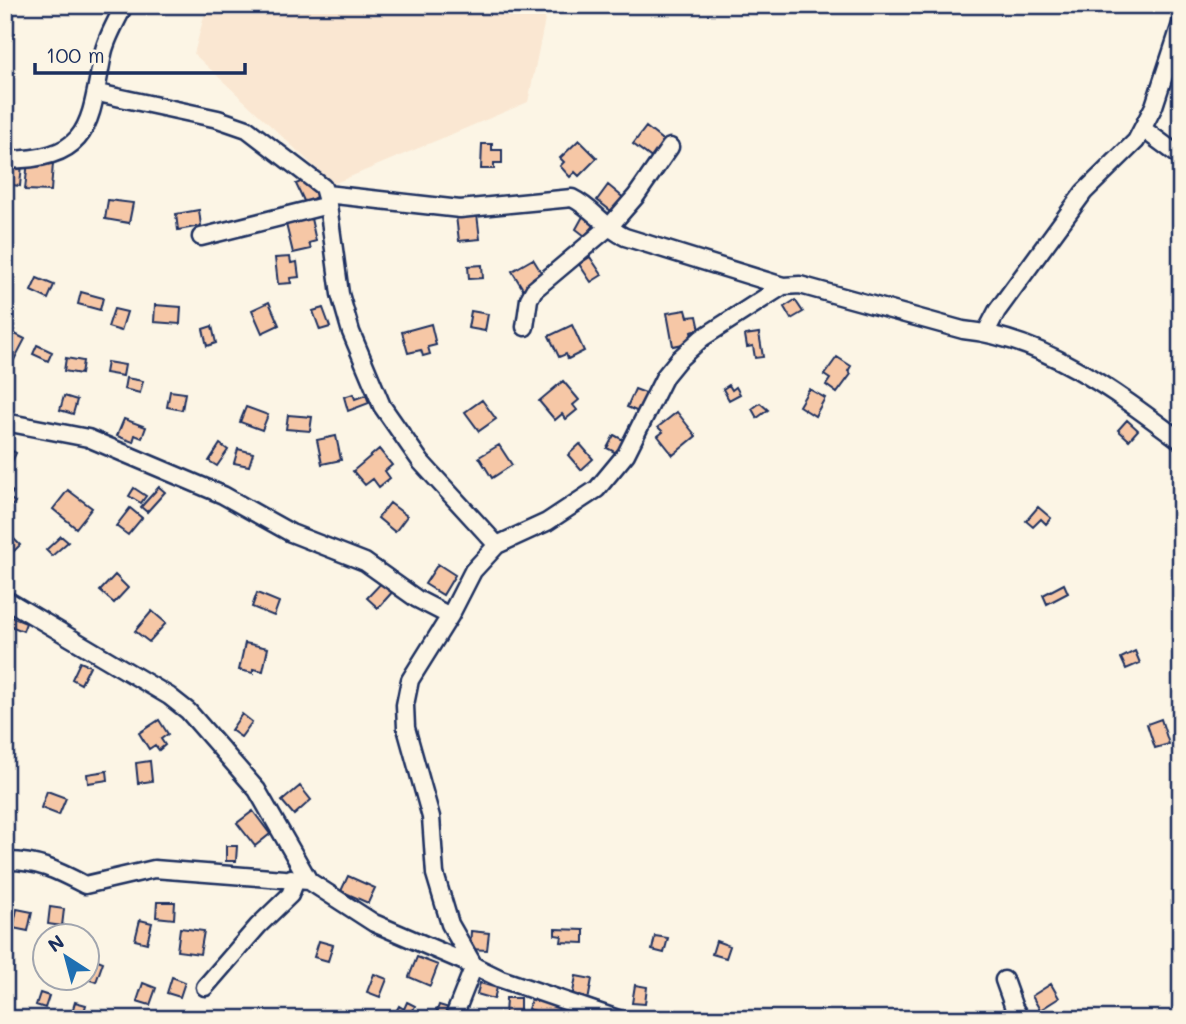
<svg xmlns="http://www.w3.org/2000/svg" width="1186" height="1024" viewBox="0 0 1186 1024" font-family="Mali,sans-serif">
<rect width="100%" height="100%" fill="#fcf5e5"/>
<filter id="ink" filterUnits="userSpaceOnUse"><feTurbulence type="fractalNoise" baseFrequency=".0143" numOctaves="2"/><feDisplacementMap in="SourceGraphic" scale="14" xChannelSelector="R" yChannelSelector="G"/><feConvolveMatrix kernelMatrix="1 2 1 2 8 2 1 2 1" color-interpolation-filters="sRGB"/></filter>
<g filter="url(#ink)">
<!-- built -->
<path fill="#fae7d2" d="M207 5H548L528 102 333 184 194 54Z"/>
<!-- building -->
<path fill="#f6c7a6" stroke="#1b2f5e" stroke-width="2" d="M646 127 666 143 653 159 633 144Z
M579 140 597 158 579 176 575 172 570 177 560 166 564 162 560 158Z
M482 144H492V150H502V163H494V169H481Z
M28 160 53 163 51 191 25 190Z
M8 162 22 164 20 186 5 184Z
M309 178 318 196 305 203 296 184Z
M608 185 626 200 615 214 597 200Z
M108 200 133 203 129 223 105 219Z
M587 209 599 220 585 236 576 229Z
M199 210 201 226 178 230 176 214Z
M310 214 316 241 309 243 311 249 293 253 285 220Z
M477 214 480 239 459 241 456 216Z
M290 257 291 263 297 262 299 277 290 278 291 283 278 284 275 258Z
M590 257 602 275 591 282 579 264Z
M533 259 541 272 533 278 535 281 523 289 512 271Z
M482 265 483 278 469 279 468 266Z
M37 278 54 285 48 299 31 291Z
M81 292 103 298 100 310 78 304Z
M795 300 803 312 791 319 784 307Z
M269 302 279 325 262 333 252 310Z
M155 305 181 307 180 324 154 322Z
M323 308 330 327 320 330 313 311Z
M114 309 127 312 121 331 108 327Z
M686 310 688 317 697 316 700 330 691 332 693 342 673 346 667 313Z
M471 311 488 314 485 331 468 328Z
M431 324 436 345 428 347 430 354 423 356 421 350 408 353 402 332Z
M572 325 584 351 568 359 566 354 559 357 549 336Z
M212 326 216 343 207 346 203 329Z
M5 329 25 339 14 360 5 355Z
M759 333 763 357 755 358 753 346 747 347 745 335Z
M37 345 52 352 48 361 33 354Z
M837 357 851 366 848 371 851 374 837 393 826 385 830 379 824 375Z
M66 358 83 361 81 374 64 371Z
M107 362 125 365 123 376 105 373Z
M126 378 143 381 140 393 124 389Z
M563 381 579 400 573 405 577 410 566 419 562 414 555 420 539 401Z
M729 385 732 390 736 387 740 394 729 400 723 389Z
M635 389 651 395 643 414 627 407Z
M809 389 825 398 815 416 799 406Z
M170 391 185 393 182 410 167 407Z
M353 394 355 399 366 395 369 403 348 411 344 397Z
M64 396 77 400 73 414 60 410Z
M482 400 496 419 479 431 465 412Z
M760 403 768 410 757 418 752 409Z
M246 407 268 415 262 430 240 422Z
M677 412 696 436 673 455 658 436 663 432 658 427Z
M288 415 312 417 310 431 286 429Z
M124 419 146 427 142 438 135 435 133 442 117 436Z
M1127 420 1138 430 1129 440 1118 430Z
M614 435 627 442 620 455 607 448Z
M336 436 341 460 322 464 317 440Z
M220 444 228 450 217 466 209 461Z
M580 444 593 459 581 470 568 455Z
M499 445 512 465 492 478 479 457Z
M5 447 16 453 8 470 5 469Z
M238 449 253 453 249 466 234 463Z
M379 449 392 465 385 471 390 478 379 487 373 479 365 485 353 471Z
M5 486 13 492 9 498 15 502 7 512Z
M159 487 165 492 147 512 141 507Z
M134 488 146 496 141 503 129 496Z
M68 490 92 508 76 528 53 509Z
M390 503 407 516 395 532 378 518Z
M1038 507 1051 518 1046 524 1041 519 1033 527 1026 521Z
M130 508 142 518 128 535 116 526Z
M5 530 20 545 9 556 5 552Z
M61 536 68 542 52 556 46 550Z
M438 564 455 575 443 595 425 584Z
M115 575 128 588 114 603 100 591Z
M384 580 395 589 378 608 367 598Z
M1064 584 1068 593 1047 604 1043 595Z
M257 593 279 602 274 616 252 607Z
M152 611 166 623 149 642 135 631Z
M11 617 26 623 23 631 8 625Z
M245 643 268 648 263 671 253 669V673L239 670Z
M1135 651 1140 663 1126 669 1121 658Z
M80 662 90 666 81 684 72 679Z
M242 714 252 722 241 737 231 730Z
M1161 719 1169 744 1155 748 1147 724Z
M159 720 168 734 161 739 165 745 159 750 155 745 149 749 139 733Z
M150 761 152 781 138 783 136 763Z
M107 771 108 780 88 783 87 774Z
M300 786 311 800 294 815 282 801Z
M47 791 66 798 59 815 41 808Z
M253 811 270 834 255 846 237 823Z
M226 846H237L236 861H226Z
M348 876 375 888 368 903 341 891Z
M157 902H175L174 919 156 917Z
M50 907 64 909 62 926 48 924Z
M17 909 32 912 28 931 13 928Z
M140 920 152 923 147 943 135 940Z
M180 928 204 931 200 954 177 951Z
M555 929 584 930V943L561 942 562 936 555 935Z
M471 931 489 933 487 950 470 949Z
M655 936 668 938 664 953 652 950Z
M319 941 333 945 328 961 314 957Z
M716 941 730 946 726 958 712 954Z
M88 956 103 962 96 982 87 979Z
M417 957 438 965 430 986 409 977Z
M374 974 387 979 380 997 367 992Z
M576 976 592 979 588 1001 572 998Z
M172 977 185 982 180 997 167 993Z
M143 983 156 988 150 1005 137 1001Z
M480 983 497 988 494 999 477 994Z
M1051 984 1059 998 1040 1010 1032 996Z
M635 985 647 987 645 1004 632 1003Z
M40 993 49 996 45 1008 36 1005Z
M506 998H520V1015H505Z
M531 999 559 1006 556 1019H533L535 1011 528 1009Z
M75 1002 86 1005 82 1019H70Z
M407 1002 415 1006 409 1019 393 1017 399 1006 404 1009Z
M439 1005 452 1009 449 1019H434Z"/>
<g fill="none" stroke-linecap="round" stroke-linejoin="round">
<!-- minor casing -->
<g stroke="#1b2f5e" stroke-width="21">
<path id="minor" d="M98 93 218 119 247 129 323 187 328 205 340 294 351 332 382 406 421 462 497 545
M1143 129 1181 157
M5 160C92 159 89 125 103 54 106 38 117 21 124 5
M326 194 460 209 572 198C593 208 605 228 625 237L783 286 800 285 963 330C1045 338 1117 393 1181 441
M201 237 328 205
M525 327 529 299 534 290 609 227 636 196 670 147
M986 332 997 311 1084 192 1136 141 1154 106 1181 24
M5 422 88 438 223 495 291 533 365 562 417 599 450 616
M5 599 169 696 188 711 257 790 309 881
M5 861C37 860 58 871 85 885L154 869 309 881 374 923 474 966 453 1019
M1004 980 1014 1008 1021 1019
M205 987 258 926 290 895 294 885 291 878
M618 1019 501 979 474 966 450 924 435 874 431 817 406 728 405 705 410 680 450 616 473 571 497 545 547 522 597 489 626 454 665 376 678 360 702 338 783 286"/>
</g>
<!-- minor -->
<use href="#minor" stroke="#fcf5e5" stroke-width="16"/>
</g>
</g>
<!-- margin -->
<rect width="1186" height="1024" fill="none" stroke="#fcf5e5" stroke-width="28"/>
<rect x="14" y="14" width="1158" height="996" fill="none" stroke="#1b2f5e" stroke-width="2.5" filter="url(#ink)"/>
<!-- north arrow -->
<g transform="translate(66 957) rotate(324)"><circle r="33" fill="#fcf5e5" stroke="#a2a6af" stroke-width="2"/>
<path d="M0-5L12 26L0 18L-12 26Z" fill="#1f6fb2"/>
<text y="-10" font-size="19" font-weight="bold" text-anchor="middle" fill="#1b2f5e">N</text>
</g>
<!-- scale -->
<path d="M35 63v10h210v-10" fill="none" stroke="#1b2f5e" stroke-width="3.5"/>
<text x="46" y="63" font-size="21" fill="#1b2f5e" stroke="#fcf5e5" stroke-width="5" paint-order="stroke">100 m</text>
</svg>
